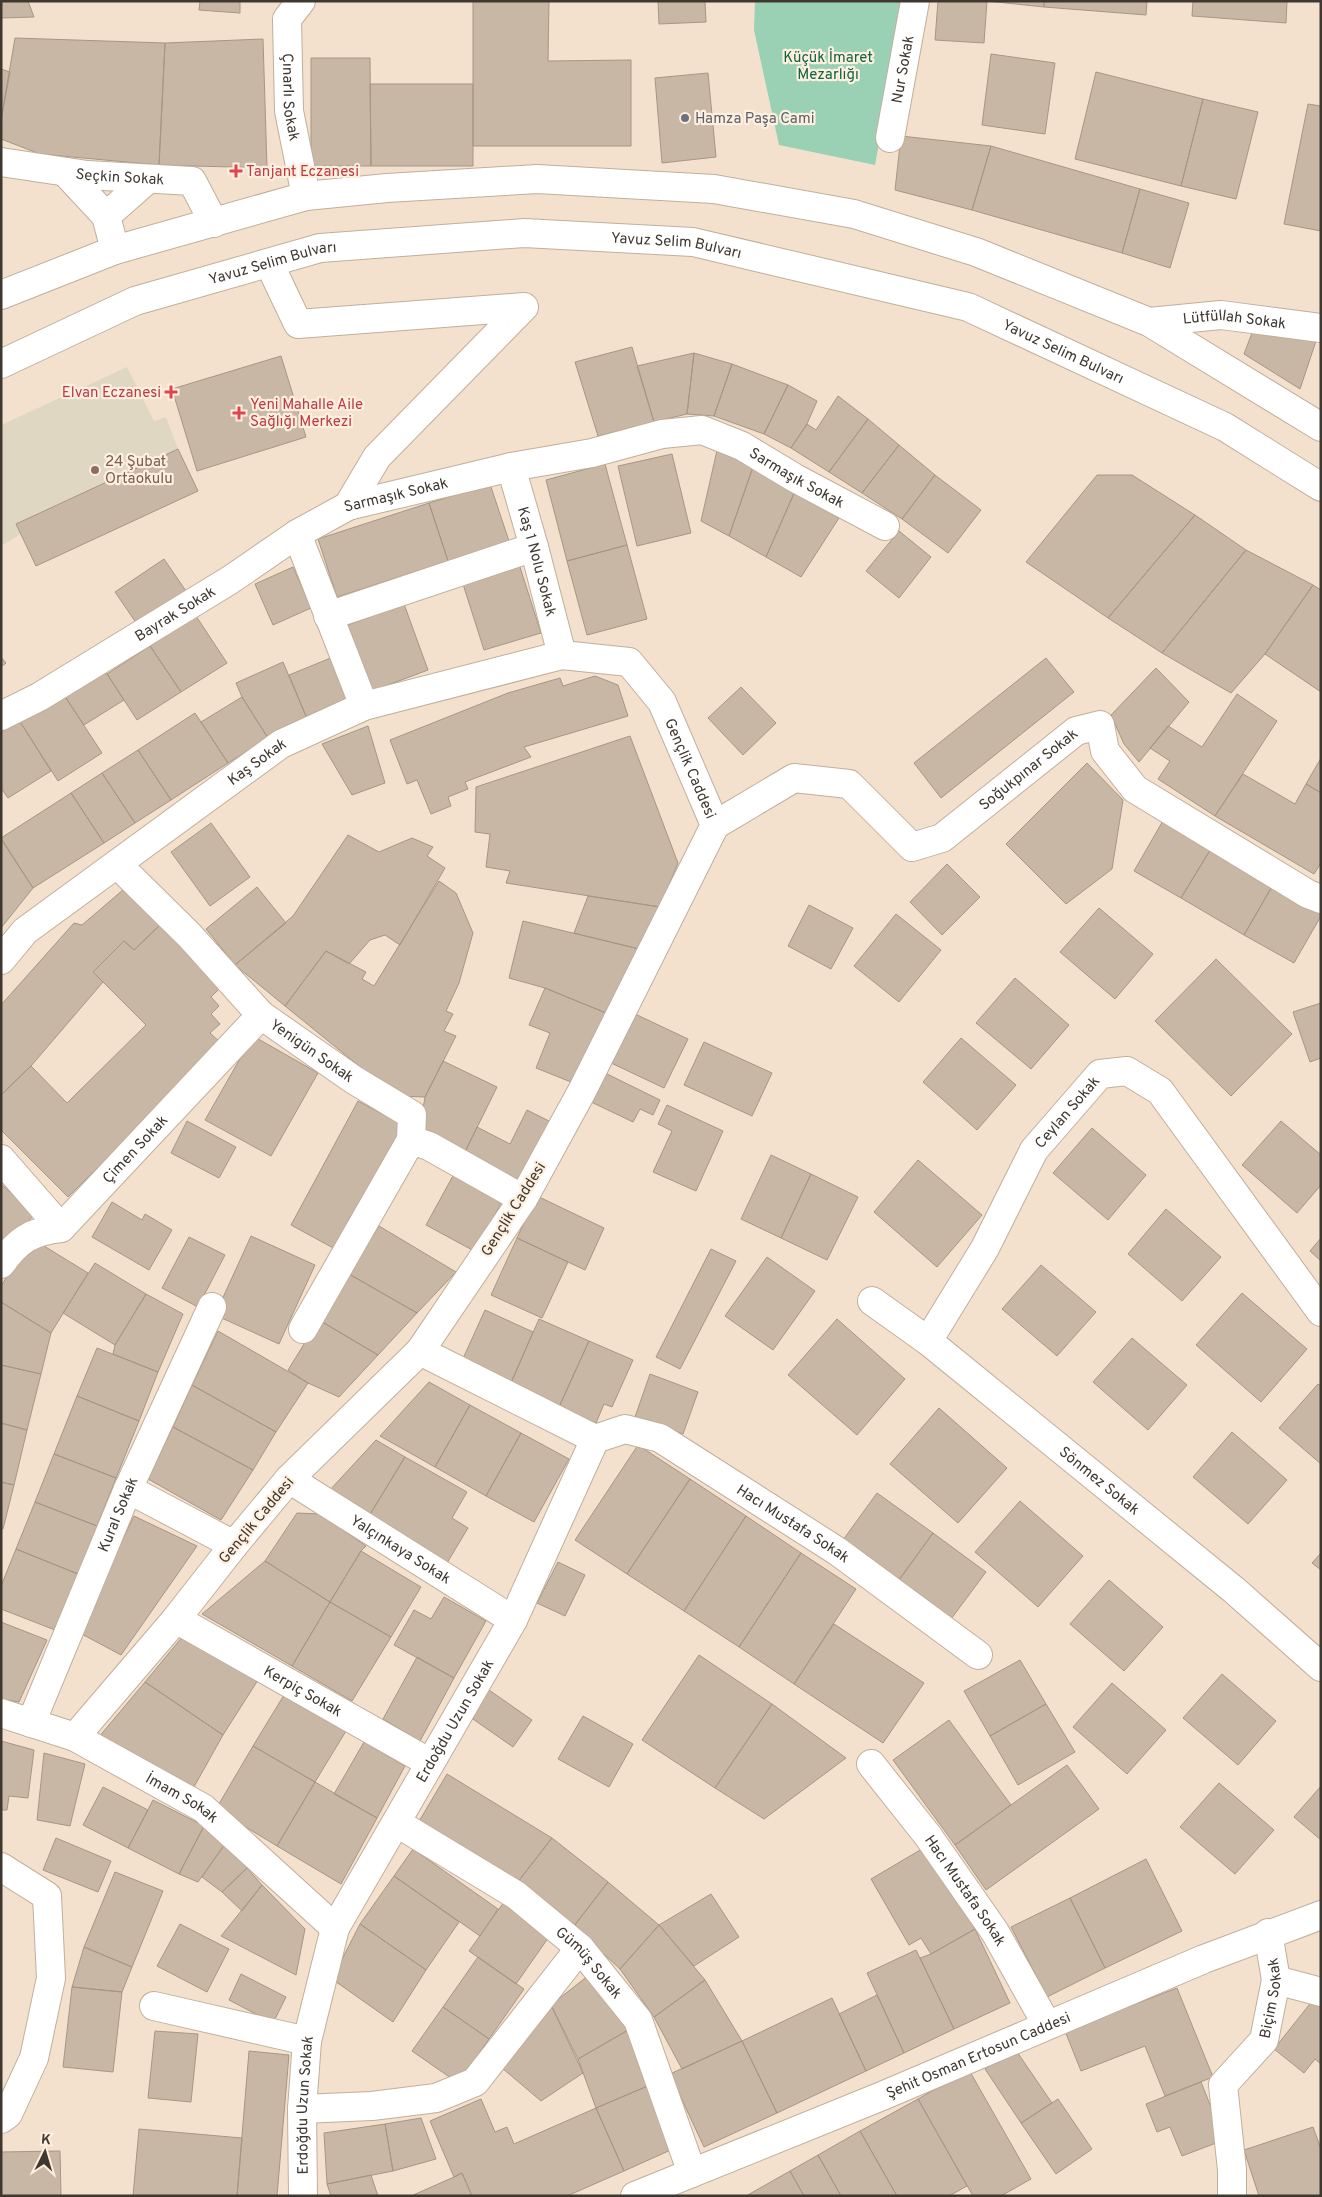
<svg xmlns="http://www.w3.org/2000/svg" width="1322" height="2197" viewBox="0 0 1322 2197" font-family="Overpass,sans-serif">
<rect width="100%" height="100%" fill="#f3e1ce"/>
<!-- education -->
<path fill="#e0d7c2" d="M127 367 154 421 166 417 178 449 198 491 36 566 21 534 1 546V425Z"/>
<!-- green -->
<path fill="#9ad1b4" d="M755 1H905L875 165 779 145 754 30Z"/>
<!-- building -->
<path fill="#c8b7a4" stroke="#a79684" d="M1 1H28L34 17 1 18Z
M200 1H240V13L199 10Z
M473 1H549L548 61 631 60V146H473Z
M658 1H705L706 22 659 24Z
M938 1H987L984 43 935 40Z
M987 1H1044V7Z
M1044 1H1147L1146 15 1044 7Z
M1193 1H1287L1286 23 1192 16Z
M15 38 165 43 159 165 40 154 1 139V120Z
M263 39 267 168 159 165 165 43Z
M991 54 1055 63 1045 134 982 125Z
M311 58H370L371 166H311Z
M1 69 10 72 1 120Z
M1096 72 1203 99 1181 186 1075 159Z
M708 73 716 157 662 163 655 78Z
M370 84H473V166H371Z
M1203 99 1258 112 1236 199 1181 186Z
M1308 104 1321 106V231L1284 224Z
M901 136 991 146 972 210 895 190Z
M991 146 1140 189 1122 253 972 210Z
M1140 189 1189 203 1170 268 1122 253Z
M1252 333 1317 338 1300 389 1244 354Z
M632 347 654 422 598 436 575 362Z
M694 353 732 364 714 416 687 414Z
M694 353 687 414 654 422 637 366Z
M281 356 306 437 197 471 172 389Z
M732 364 788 385 764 434 714 416Z
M788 385 817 401 807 424 791 448 764 434Z
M838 396 868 419 829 472 791 448 807 424 816 430Z
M868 419 899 445 862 493 829 472Z
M899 445 935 475 902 519 862 493Z
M718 446 753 467 729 536 701 521Z
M178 449 198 491 36 566 16 524Z
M672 454 691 533 637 546 618 466Z
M605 464 627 545 567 561 546 480Z
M753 467 795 491 766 557 729 536Z
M935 475 981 510 948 553 902 519Z
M1097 475H1132L1195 515 1108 618 1026 562Z
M490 484 509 541 448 561 429 503Z
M795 491 839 518 801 577 766 557Z
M429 503 448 561 337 597 318 539Z
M1195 515 1246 550 1162 653 1108 618Z
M899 531 931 557 899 598 866 571Z
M627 545 647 619 587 635 567 561Z
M1246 550 1313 585 1265 654 1231 693 1162 653Z
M164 559 186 591 137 624 115 592Z
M519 564 541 633 484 650 462 581Z
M293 567 311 608 273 625 255 584Z
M1313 585 1321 590V692L1265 654Z
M404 604 428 670 372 691 348 625Z
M196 616 227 663 181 692 150 646Z
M150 646 181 692 137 720 107 674Z
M1 657 6 663 1 667Z
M333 657 352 703 308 721 289 675Z
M1046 658 1074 692 941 798 914 763Z
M283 662 308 721 268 738 242 697 236 683Z
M102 666 124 700 84 725 62 692Z
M1156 668 1189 702 1139 762 1124 744 1111 715Z
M595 676 618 685 628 716 524 747 531 757 465 782 468 789 448 797 451 806 431 814 417 780 407 784 390 740 508 693 560 678 563 686Z
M741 687 776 723 743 755 708 718Z
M62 692 102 753 58 781 19 720Z
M1237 694 1277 721 1215 816 1158 779 1170 761 1150 748 1168 726 1202 747Z
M242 697 268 738 228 763 201 722Z
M195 713 228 763 171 800 138 750Z
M19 720 51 771 8 798 1 788V732Z
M368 726 385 783 352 795 322 744Z
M630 736 678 863 660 907 506 883 510 871 486 867 490 834 475 832 476 787Z
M138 750 171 800 135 823 102 773Z
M1321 758V793L1306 784Z
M1087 763 1123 800 1112 869 1066 904 1006 844Z
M102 773 135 823 104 843 71 793Z
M1243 774 1295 804 1306 784 1321 793V863L1314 874 1215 816Z
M71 793 104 843 33 888 1 838Z
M1164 819 1212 847 1181 898 1134 871Z
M211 823 250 877 210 906 171 852Z
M348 835 379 852 412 838 433 847 427 856 445 868 400 945 385 935 370 940 349 964 326 951 285 1006 235 965 293 916Z
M1 839 33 888 1 928Z
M1212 847 1274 883 1244 935 1181 898Z
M947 864 980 897 942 935 910 902Z
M439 881 456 893 473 933 459 983 446 1011 453 1014 444 1031 456 1036 425 1097 396 1096 285 1006 326 951 366 972 362 979 374 986Z
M1274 883 1321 910V916L1294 963 1244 935Z
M257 887 286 923 235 965 206 929Z
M124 889 161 924 134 950 124 941 93 972 103 982 31 1066 1 1095V1005L74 923 82 925Z
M588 896 660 907 639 949 574 933Z
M809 905 853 928 831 969 788 946Z
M1099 908 1153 954 1115 999 1060 952Z
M896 914 941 950 899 1002 854 966Z
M523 921 639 949 606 1013 545 988 509 978Z
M161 924 223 985 211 997 219 1006 211 1014 220 1024 210 1033 222 1044 68 1197 1 1130V1095L31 1066 67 1103 146 1025 93 972 124 941 134 950Z
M1216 959 1292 1034 1231 1096 1155 1021Z
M1015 978 1069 1025 1031 1069 976 1023Z
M545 988 606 1013 576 1084 536 1068 550 1033 529 1025Z
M1321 1003V1058L1310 1062 1293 1012Z
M633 1013 688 1039 664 1088 609 1062Z
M253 1036 318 1073 271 1156 205 1120Z
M961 1038 1016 1085 977 1130 923 1082Z
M704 1042 772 1073 752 1116 684 1085Z
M443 1061 497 1087 463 1156 419 1132 425 1097Z
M603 1072 660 1100 653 1115 640 1109 633 1122 589 1101Z
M358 1101 403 1125 335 1249 291 1225Z
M667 1105 723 1131 696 1191 653 1172 672 1131 658 1124Z
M527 1110 553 1123 521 1187 463 1156 477 1127 510 1144Z
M187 1121 236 1147 219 1178 171 1153Z
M1281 1121 1321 1155V1185L1297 1213 1242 1165Z
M1092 1128 1146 1175 1108 1220 1053 1173Z
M771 1155 811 1174 781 1238 741 1219Z
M918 1160 982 1215 937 1267 874 1212Z
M454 1174 502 1201 476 1252 426 1225Z
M811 1174 858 1197 827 1260 781 1238Z
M1 1184 35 1214 1 1251Z
M537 1196 604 1228 585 1270 517 1238Z
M112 1202 142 1220 145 1214 172 1230 149 1270 92 1237Z
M1166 1209 1221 1257 1182 1301 1128 1254Z
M379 1226 456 1272 417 1313 349 1274Z
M251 1236 315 1265 279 1344 215 1315Z
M189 1237 225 1255 198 1307 162 1288Z
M31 1238 88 1273 51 1333 1 1302V1286Z
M517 1238 568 1262 542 1318 491 1295Z
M1321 1238V1261L1310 1251Z
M711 1249 736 1261 680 1369 656 1357Z
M767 1257 815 1291 773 1350 725 1316Z
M95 1263 146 1294 115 1345 63 1313Z
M1041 1265 1096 1312 1057 1356 1002 1309Z
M349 1274 417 1313 378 1355 319 1320Z
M1242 1293 1307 1349 1261 1402 1196 1345Z
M146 1294 183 1314 158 1372 113 1354 115 1345Z
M1 1302 51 1333 41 1374 1 1365Z
M485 1310 533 1332 510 1385 461 1363Z
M539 1319 589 1341 559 1407 510 1385Z
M837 1319 905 1379 857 1435 788 1375Z
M319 1320 378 1355 339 1397 308 1383 288 1370Z
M218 1331 308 1383 276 1432 192 1385Z
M1132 1338 1187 1385 1148 1430 1093 1382Z
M589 1341 633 1360 612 1407 604 1404 596 1423 559 1407Z
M97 1348 158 1372 139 1421 77 1396Z
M1 1365 41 1374 27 1430 1 1423Z
M650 1374 698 1392 683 1434 635 1417Z
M429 1382 470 1405 435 1467 380 1436Z
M1318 1384 1321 1386V1464L1279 1428Z
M192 1385 276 1432 253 1470 173 1427Z
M77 1396 139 1421 116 1478 54 1454Z
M470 1405 521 1433 486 1496 435 1467Z
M939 1408 1007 1468 958 1523 890 1464Z
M1 1423 27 1430 14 1485 1 1482Z
M173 1427 253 1470 221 1520 148 1479Z
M1232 1432 1287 1480 1248 1524 1193 1477Z
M521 1433 569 1459 534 1522 486 1496Z
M376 1440 405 1457 369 1516 329 1491Z
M638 1445 690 1479 627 1574 575 1540Z
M54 1454 116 1478 97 1526 35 1502Z
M405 1457 467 1492 452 1518 468 1528 447 1563 369 1516Z
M690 1479 746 1516 684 1611 627 1574Z
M1 1482 14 1485 3 1529H1Z
M877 1493 933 1533 899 1580 843 1540Z
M1020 1501 1083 1556 1038 1607 975 1552Z
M35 1502 97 1526 78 1574 16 1549Z
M297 1513 320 1514 366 1546 361 1551 330 1602 265 1561Z
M134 1516 197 1546 121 1655 78 1632Z
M746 1516 801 1553 739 1647 684 1611Z
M933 1533 986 1572 951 1619 899 1580Z
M16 1549 78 1574 55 1630 1 1609V1586Z
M361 1551 421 1587 391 1637 330 1602Z
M801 1553 856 1589 794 1684 739 1647Z
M1321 1553V1570L1312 1563Z
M265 1561 330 1602 292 1666 202 1614Z
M558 1562 585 1575 565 1616 537 1603Z
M1109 1580 1163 1627 1124 1671 1070 1624Z
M444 1597 486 1621 454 1678 394 1645 414 1610 431 1619Z
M330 1602 391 1637 352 1701 292 1666Z
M1 1622 47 1640 19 1702 1 1699Z
M834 1624 924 1683 883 1743 794 1684Z
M183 1636 258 1680 223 1735 145 1682Z
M699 1655 772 1704 715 1788 642 1740Z
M417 1657 454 1678 420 1741 383 1719Z
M1020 1660 1046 1704 990 1736 964 1691Z
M1222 1674 1276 1721 1238 1765 1183 1718Z
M145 1682 223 1735 190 1794 98 1738Z
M1112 1683 1166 1730 1127 1774 1073 1727Z
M489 1690 532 1720 513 1747 470 1717Z
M284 1695 346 1731 315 1782 253 1746Z
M772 1704 846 1758 764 1819 715 1788Z
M1046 1704 1075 1752 1018 1785 990 1736Z
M583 1716 633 1744 609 1787 558 1759Z
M949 1720 1011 1805 955 1845 893 1760Z
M1 1741 34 1750 28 1798 9 1796 7 1810H1Z
M364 1742 405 1766 377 1818 334 1794Z
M253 1746 315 1782 277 1846 216 1809Z
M44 1753 85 1764 70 1826 37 1820Z
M1067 1765 1099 1809 986 1890 955 1845Z
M447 1774 552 1838 517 1883 418 1823Z
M315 1782 377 1818 341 1884 277 1846Z
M1219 1783 1274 1830 1235 1874 1180 1827Z
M1321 1786V1840L1294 1817Z
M103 1787 148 1810 128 1848 83 1825Z
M153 1800 204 1826 179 1874 128 1848Z
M204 1826 225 1844 198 1882 179 1874Z
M56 1838 111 1861 98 1892 43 1870Z
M552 1838 608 1882 574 1926 517 1883Z
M225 1844 247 1868 222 1892 202 1877Z
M927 1846 975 1929 931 1954 921 1938 909 1945 871 1879Z
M413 1849 498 1909 480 1936 394 1876Z
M1146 1859 1182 1931 1105 1968 1070 1898Z
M247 1868 262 1885 242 1911 222 1892Z
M115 1872 163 1891 132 1967 84 1947Z
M394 1876 459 1922 426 1970 360 1924Z
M608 1882 659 1925 620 1969 574 1926Z
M262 1885 305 1929 296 1975 221 1936Z
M711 1894 739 1937 694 1966 659 1925Z
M1070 1898 1105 1968 1047 1997 1011 1927Z
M504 1902 551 1934 516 1984 469 1951Z
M180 1924 229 1949 207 1992 157 1966Z
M360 1924 426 1970 393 2022 332 1979Z
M659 1925 705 1980 654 2017 620 1969Z
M975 1929 1010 2003 954 2029 920 1958 931 1954Z
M84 1947 132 1967 122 1992 72 1987Z
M916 1950 954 2029 904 2053 867 1973Z
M478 1957 524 1989 489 2039 443 2007Z
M241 1974 286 1997 273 2023 229 2000Z
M589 1975 630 2029 578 2059 551 2005Z
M705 1980 742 2041 682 2069 654 2017Z
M72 1987 122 1992 113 2072 63 2067Z
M1177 1988 1213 2077 1165 2096 1145 2046 1081 2071 1065 2031Z
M877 1995 904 2053 866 2071 839 2014Z
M832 1998 866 2071 777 2113 742 2041Z
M1313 2000 1321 2006V2064L1315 2059 1304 2073 1274 2049Z
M551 2005 583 2073 541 2101 502 2068Z
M443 2007 489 2039 458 2083 412 2051Z
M630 2029 650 2085 596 2108 578 2059Z
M155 2031 198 2034 191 2102 148 2098Z
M742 2041 777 2113 704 2147 670 2074Z
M1015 2049 1052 2103 1021 2123 985 2069Z
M249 2051 289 2055 277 2196H237Z
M969 2070 1031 2179 1001 2196H973L918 2099Z
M1201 2082 1224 2140 1182 2156 1170 2127 1157 2132 1146 2104Z
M650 2085 673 2149 624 2171 596 2108Z
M481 2099 495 2132 507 2127 514 2144 596 2108 624 2171 567 2196H472L462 2173 454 2177 430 2121Z
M918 2099 967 2186 949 2196H897L860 2131Z
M1058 2099 1092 2149 1056 2174 1021 2123Z
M421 2118 436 2159 393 2171 385 2124Z
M385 2124 393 2171 327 2184 324 2133Z
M1313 2127 1321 2149V2196H1259L1244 2150Z
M139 2129 242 2138 237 2196H133Z
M860 2131 897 2196H841L818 2155Z
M60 2151 61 2196H1V2152Z
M818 2155 841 2196H804L790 2171Z
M790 2171 804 2196H746Z
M462 2173 472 2196H411L454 2177Z
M371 2175 378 2196H331L327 2184Z"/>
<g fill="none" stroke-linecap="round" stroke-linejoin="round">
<!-- street casing -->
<g stroke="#c1af9c" stroke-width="30">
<g id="street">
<path id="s1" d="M301 1 287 19 289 111 306 196"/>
<path id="s2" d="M890 138 915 1"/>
<path id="s3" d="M1 162 87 175 192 181 214 223"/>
<path d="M65 172 106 216 115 250"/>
<path d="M106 216 148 179"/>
<path d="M269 263 298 324 524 307 377 457 348 506"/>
<path id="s4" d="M1149 322 1221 315 1321 328"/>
<path id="s5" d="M511 467 534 547 562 655"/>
<path d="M297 534 364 706"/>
<path d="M328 616 534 547"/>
<path id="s6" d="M1 716 39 697 230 580 297 534 348 506 511 467 592 453 662 434 702 430 742 446 795 478 885 526"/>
<path id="s7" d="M715 825 794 778 849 784 912 847 942 838 1076 731 1100 725 1105 751 1135 789 1308 894 1321 899"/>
<path id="s8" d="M117 864 190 936 261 1015 354 1080 412 1115 411 1140 429 1146 523 1199"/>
<path id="s9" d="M1 960 25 931 281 744 364 706 562 655 629 662 662 702 715 825 582 1091 523 1199 420 1351 289 1479 234 1545 176 1619 75 1737"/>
<path d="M1 1159 61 1228"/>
<path id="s10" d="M1 1264C18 1240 32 1231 61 1228L261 1015"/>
<path id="s11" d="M872 1301 928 1341 1234 1590 1321 1667"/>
<path d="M303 1329 411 1140"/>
<path id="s12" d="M928 1341 985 1248 1034 1150 1100 1074 1127 1071 1160 1091 1321 1312"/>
<path d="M420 1351 595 1439"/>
<path id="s13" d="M595 1439 625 1429 660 1438 837 1551 978 1655"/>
<path id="s14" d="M289 1479 513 1620"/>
<path d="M128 1489 234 1545"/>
<path id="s15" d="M176 1619 430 1763"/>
<path id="s16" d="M1 1713 75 1737 203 1808 335 1928"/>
<path id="s17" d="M31 1723 128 1489 212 1307"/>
<path id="s18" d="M871 1764 928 1836 995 1932 1047 2025"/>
<path id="s19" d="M397 1823 516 1895 580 1948 638 2020 692 2173"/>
<path d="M1 1867 47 1896 51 1978 34 2058 8 2114 1 2119"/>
<path d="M1276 1980 1321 1992"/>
<path d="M154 2006 307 2041"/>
<path d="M302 2109 372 2106 436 2098 475 2082 580 1948"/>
<path id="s20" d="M303 2196 302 2109 307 2041 335 1928 513 1620 595 1439"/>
<path id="s21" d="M1232 2196V2170L1223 2085 1264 2040 1276 1980 1268 1933"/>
</g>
</g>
<!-- secondary casing -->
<g stroke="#c1af9c" stroke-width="30">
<g id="secondary">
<path d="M1 295 115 250 306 196 387 188 537 179 714 189 854 214 976 252 1149 322 1321 427"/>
<path id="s22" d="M1 364 135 301 320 248 524 233 693 242 968 307 1225 427 1321 487"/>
<path id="s23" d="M635 2196 882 2096 1204 1959 1321 1915"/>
</g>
</g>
<!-- street -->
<use href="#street" stroke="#fff" stroke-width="28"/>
<!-- secondary -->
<use href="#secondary" stroke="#fff" stroke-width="28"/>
</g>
<!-- markers -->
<circle fill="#6b7280" stroke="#feefdf" stroke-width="2" cx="685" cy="118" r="5"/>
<g fill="#e0444e" stroke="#feefdf" stroke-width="2">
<path d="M233.5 163.5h5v5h5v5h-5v5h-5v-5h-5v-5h5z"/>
<path d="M168.5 384.5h5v5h5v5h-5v5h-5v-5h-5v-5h5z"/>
<path d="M236.5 405.5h5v5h5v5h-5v5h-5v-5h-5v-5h5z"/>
</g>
<circle fill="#8d6e63" stroke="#feefdf" stroke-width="2" cx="95" cy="470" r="5"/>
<g text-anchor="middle" stroke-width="4.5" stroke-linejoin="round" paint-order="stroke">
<!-- park labels -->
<g font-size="15" fill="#0e6543" stroke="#feefdf">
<text x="828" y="62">Küçük İmaret<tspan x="828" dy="17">Mezarlığı</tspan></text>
</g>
<!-- street labels -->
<g font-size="15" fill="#3f3831" stroke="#feefdf">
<text dy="5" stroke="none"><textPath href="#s2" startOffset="70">Nur Sokak</textPath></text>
<text dy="5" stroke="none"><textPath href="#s1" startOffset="101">Çınarlı Sokak</textPath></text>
<text dy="5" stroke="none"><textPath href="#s3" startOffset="120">Seçkin Sokak</textPath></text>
<text dy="5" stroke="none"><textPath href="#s22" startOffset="698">Yavuz Selim Bulvarı</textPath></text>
<text dy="5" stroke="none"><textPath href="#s22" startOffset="291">Yavuz Selim Bulvarı</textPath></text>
<text dy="5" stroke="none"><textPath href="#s4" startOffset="86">Lütfüllah Sokak</textPath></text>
<text dy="5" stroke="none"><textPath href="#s22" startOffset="1102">Yavuz Selim Bulvarı</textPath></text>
<text dy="5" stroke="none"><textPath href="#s6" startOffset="875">Sarmaşık Sokak</textPath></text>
<text dy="5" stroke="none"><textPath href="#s6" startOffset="455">Sarmaşık Sokak</textPath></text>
<text dy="5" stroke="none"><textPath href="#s5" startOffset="98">Kaş 1 Nolu Sokak</textPath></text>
<text dy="5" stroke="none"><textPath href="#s6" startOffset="202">Bayrak Sokak</textPath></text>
<text dy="5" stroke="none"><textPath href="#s9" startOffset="325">Kaş Sokak</textPath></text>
<text dy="5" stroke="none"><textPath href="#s9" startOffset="842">Gençlik Caddesi</textPath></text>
<text dy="5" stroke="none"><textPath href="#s7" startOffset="378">Soğukpınar Sokak</textPath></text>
<text dy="5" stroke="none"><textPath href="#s8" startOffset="271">Yenigün Sokak</textPath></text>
<text dy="5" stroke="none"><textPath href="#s12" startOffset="269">Ceylan Sokak</textPath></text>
<text dy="5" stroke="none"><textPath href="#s10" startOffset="181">Çimen Sokak</textPath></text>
<text transform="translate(513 1209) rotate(-58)" y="5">Gençlik Caddesi</text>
<text dy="5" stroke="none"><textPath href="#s11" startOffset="290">Sönmez Sokak</textPath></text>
<text dy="5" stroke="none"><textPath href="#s17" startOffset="226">Kural Sokak</textPath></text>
<text transform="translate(256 1520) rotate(-50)" y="5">Gençlik Caddesi</text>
<text dy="5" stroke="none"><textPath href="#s13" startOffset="226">Hacı Mustafa Sokak</textPath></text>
<text dy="5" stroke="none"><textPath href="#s14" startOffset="132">Yalçınkaya Sokak</textPath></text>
<text dy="5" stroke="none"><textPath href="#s15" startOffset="146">Kerpiç Sokak</textPath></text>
<text dy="5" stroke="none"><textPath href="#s20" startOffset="511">Erdoğdu Uzun Sokak</textPath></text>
<text dy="5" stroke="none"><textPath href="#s16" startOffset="201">İmam Sokak</textPath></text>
<text dy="5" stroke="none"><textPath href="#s18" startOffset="158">Hacı Mustafa Sokak</textPath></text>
<text dy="5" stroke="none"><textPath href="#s19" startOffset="239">Gümüş Sokak</textPath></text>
<text dy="5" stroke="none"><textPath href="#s21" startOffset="215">Biçim Sokak</textPath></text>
<text dy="5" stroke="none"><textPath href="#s23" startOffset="371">Şehit Osman Ertosun Caddesi</textPath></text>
<text dy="5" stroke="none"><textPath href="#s20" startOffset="91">Erdoğdu Uzun Sokak</textPath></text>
</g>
<!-- worship labels -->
<g font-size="15" fill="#5b616d" stroke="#feefdf" text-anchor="start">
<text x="695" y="123">Hamza Paşa Cami</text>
</g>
<!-- health labels -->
<g font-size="15" fill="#be3a42" stroke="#feefdf" text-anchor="start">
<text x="246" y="176">Tanjant Eczanesi</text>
<text x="161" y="397" text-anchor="end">Elvan Eczanesi</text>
<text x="250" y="409">Yeni Mahalle Aile<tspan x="250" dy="17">Sağlığı Merkezi</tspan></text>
</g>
<!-- education labels -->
<g font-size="15" fill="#785e54" stroke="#feefdf" text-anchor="start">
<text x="105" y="466">24 Şubat<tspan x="105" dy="17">Ortaokulu</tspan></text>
</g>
</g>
<!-- border -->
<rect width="1322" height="2197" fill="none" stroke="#3f3831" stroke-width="5"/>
<!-- north arrow -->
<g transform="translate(45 2152) rotate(5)" stroke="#feefdf" stroke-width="4" paint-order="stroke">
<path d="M0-4L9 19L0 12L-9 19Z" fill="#3f3831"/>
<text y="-8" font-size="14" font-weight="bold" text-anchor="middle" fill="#3f3831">K</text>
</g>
</svg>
